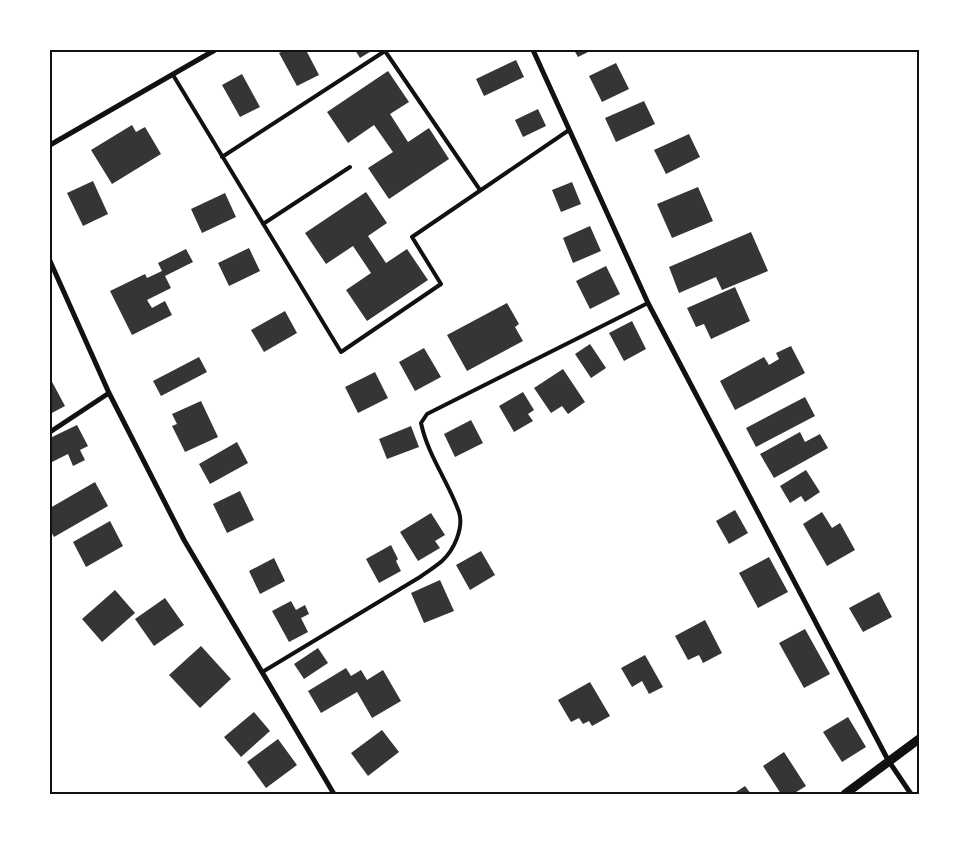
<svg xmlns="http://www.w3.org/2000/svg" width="969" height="844" viewBox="0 0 969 844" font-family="'Alegreya Sans',sans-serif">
<rect width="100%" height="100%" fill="#fff"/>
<!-- building -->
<path fill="#353535" d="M285 50H306L319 75 297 86 279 53Z
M355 50H373L360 58Z
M574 50H592L578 57Z
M516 60 524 77 484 96 476 79Z
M616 63 629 89 602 102 589 76Z
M388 71 409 102 390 114 408 142 429 128 449 159 389 199 368 168 393 152 374 125 348 143 327 112Z
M242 74 260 107 240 117 222 85Z
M644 101 655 124 616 142 605 118Z
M538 109 546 126 523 137 515 120Z
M132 125 136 132 145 127 161 154 112 184 91 150Z
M689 134 700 157 666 174 654 150Z
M93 181 108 214 83 226 67 193Z
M572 182 581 204 561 212 552 190Z
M698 187 713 221 672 238 657 204Z
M366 192 387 223 368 236 386 263 407 249 428 280 367 321 346 290 371 273 353 246 326 264 305 233Z
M225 193 236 217 202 233 191 209Z
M590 226 601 251 573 263 563 238Z
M751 232 768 271 722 290 716 277 679 293 669 267Z
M249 248 260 271 229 286 218 263Z
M186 249 193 262 165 276 171 288 147 300 152 308 165 301 172 315 132 335 110 291 145 274 147 278 162 271 158 263Z
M606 266 620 294 590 309 576 281Z
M735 287 750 321 711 339 704 324 696 327 687 308Z
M507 303 519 324 515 327 523 341 467 371 447 335Z
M285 311 297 333 264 352 251 330Z
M632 321 646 349 624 361 609 333Z
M590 344 606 368 591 378 575 354Z
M791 346 805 373 735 410 720 381 764 357 769 365 779 359 776 353Z
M424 348 441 377 415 391 399 362Z
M199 357 207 372 161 396 153 381Z
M563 369 585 402 568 414 562 406 551 413 534 388Z
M375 372 388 398 358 413 345 387Z
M50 378 65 406 50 414Z
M523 392 534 410 528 414 533 421 514 432 499 406Z
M805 397 815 416 756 447 746 428Z
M201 401 218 437 185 452 172 426 177 424 172 414Z
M471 420 483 443 455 457 444 434Z
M77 425 88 446 80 450 85 460 73 466 68 454 50 463V438Z
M411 426 419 447 387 459 379 439Z
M800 432 805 442 820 434 828 448 774 478 760 454Z
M237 442 248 463 210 484 199 464Z
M806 470 820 492 805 502 801 496 790 503 780 486Z
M95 482 108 506 54 537 50 530V508Z
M240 491 254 520 227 533 213 504Z
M735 510 748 533 729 544 716 521Z
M822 512 832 528 840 523 855 550 827 566 803 524Z
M431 513 445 535 435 541 440 548 418 561 400 532Z
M110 521 123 546 86 567 73 542Z
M391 545 398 559 396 561 401 571 379 583 366 559Z
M481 551 495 575 470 590 456 565Z
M769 557 788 592 758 608 739 573Z
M274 558 285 581 260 594 249 571Z
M440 580 454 611 424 623 411 593Z
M115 590 135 613 102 642 82 619Z
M879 592 892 617 863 632 849 608Z
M165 598 184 625 154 646 135 619Z
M291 601 296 610 305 605 309 614 301 618 308 632 289 642 272 611Z
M705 620 722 653 703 663 699 655 688 660 675 636Z
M805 629 830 674 804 688 779 643Z
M201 646 231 679 200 708 169 675Z
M318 648 328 663 304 679 294 664Z
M645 655 663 687 649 694 642 681 632 687 621 668Z
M346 668 351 676 361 670 367 680 383 670 401 701 372 718 357 692 321 713 308 691Z
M590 682 610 716 592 726 589 721 583 724 579 718 571 722 558 700Z
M254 712 270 731 241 757 224 737Z
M848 717 866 747 842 762 823 732Z
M382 730 399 752 368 776 351 753Z
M278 739 297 765 266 788 247 762Z
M784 752 806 786 793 794H781L763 766Z
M745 786 751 794H733Z"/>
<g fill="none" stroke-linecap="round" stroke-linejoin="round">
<!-- service -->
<path stroke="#111" stroke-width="4" d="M173 75 341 352 441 284 412 237 569 130
M222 157 385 51 480 190
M263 224 350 167
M264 671 420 577C427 572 435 567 442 561 454 550 464 528 459 512 448 481 428 456 421 423L427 414 648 303"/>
<!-- minor -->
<path stroke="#111" stroke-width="5" d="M533 50 648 303 888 760 911 794
M50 145 215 50
M50 261 109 393 184 540 334 794
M50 432 109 393"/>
<!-- tertiary -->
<path stroke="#111" stroke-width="9" d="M845 794 919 739"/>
</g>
<!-- border -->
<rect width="969" height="844" fill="none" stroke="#ffffff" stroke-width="102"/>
<rect x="51" y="51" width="867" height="742" fill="none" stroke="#111" stroke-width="2"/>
</svg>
